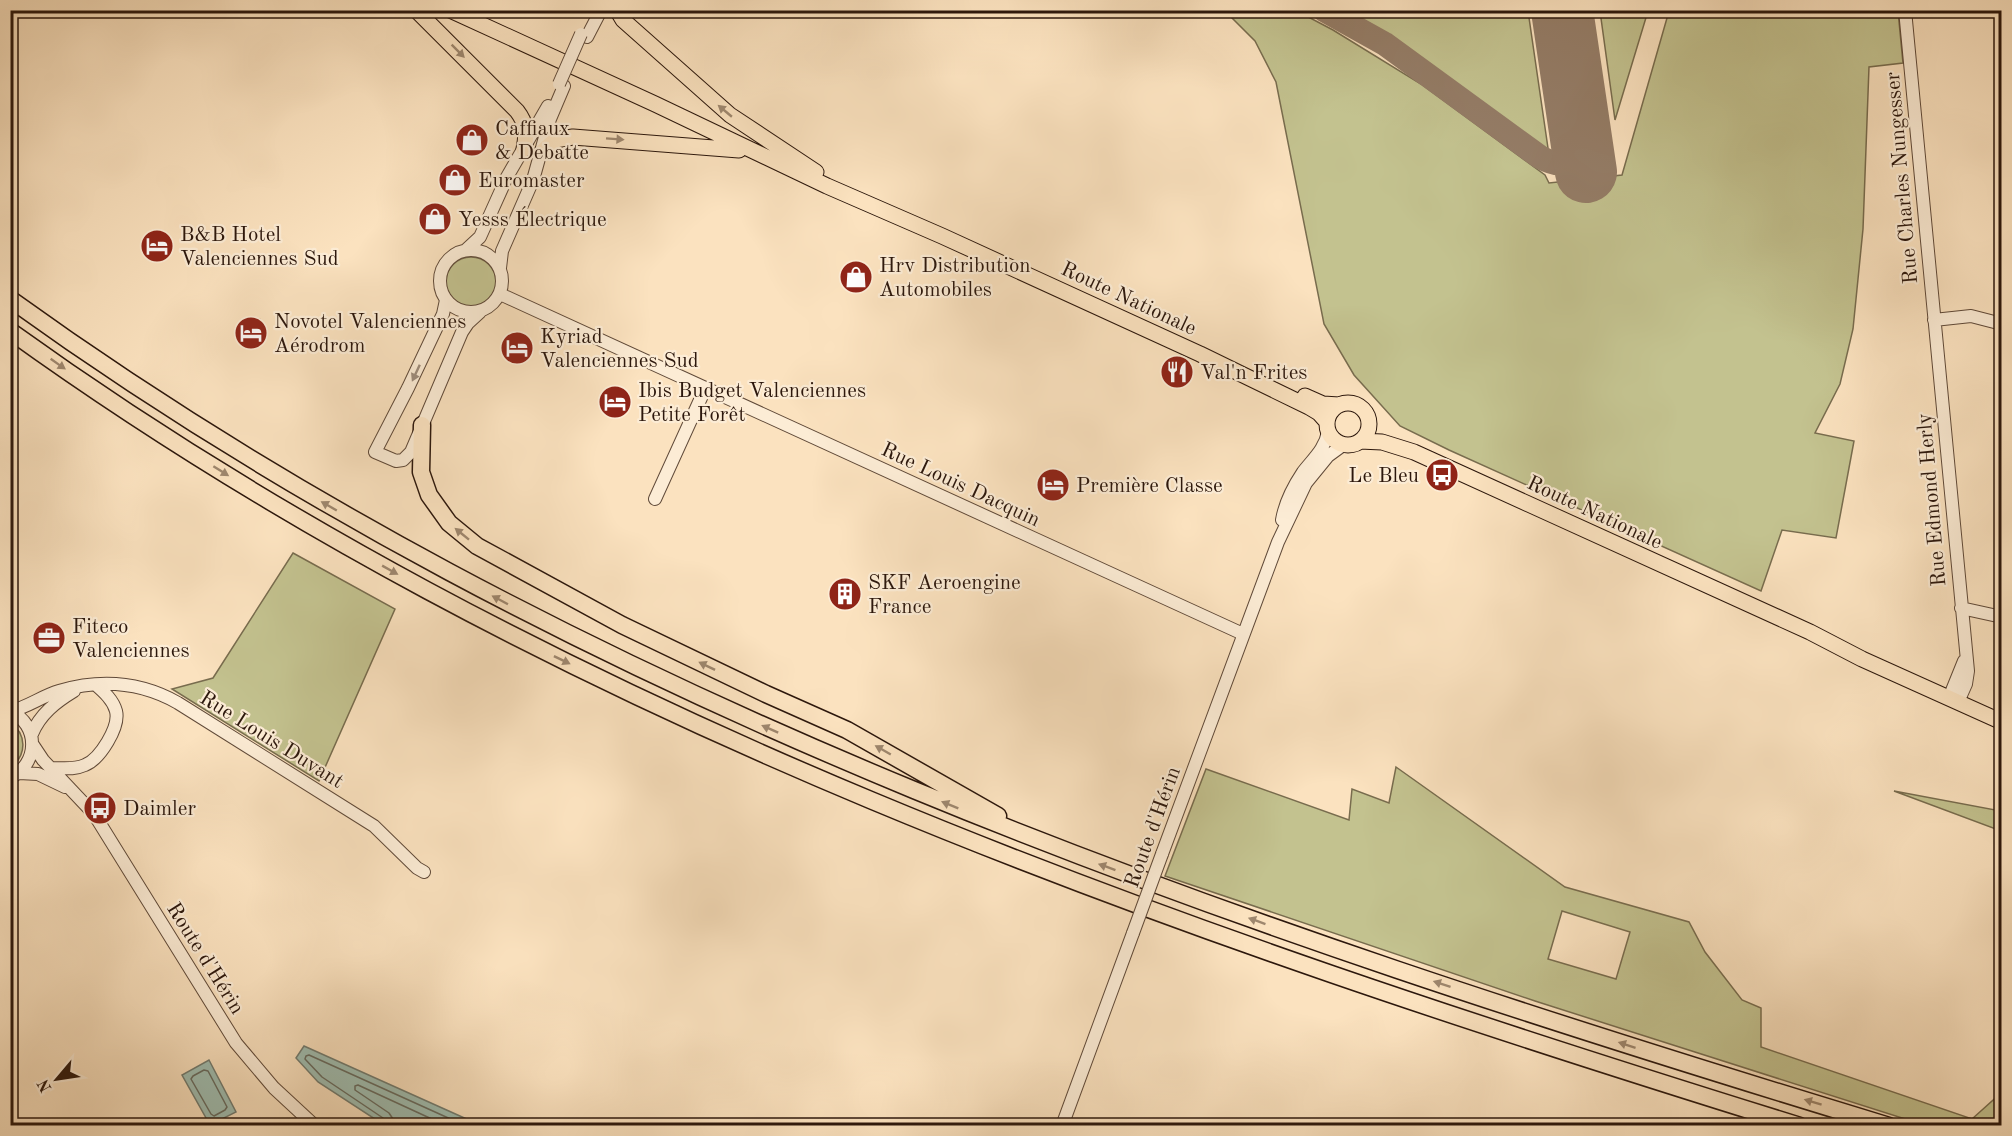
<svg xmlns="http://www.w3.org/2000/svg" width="2012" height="1136" viewBox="0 0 2012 1136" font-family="'Old Standard TT',serif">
<rect width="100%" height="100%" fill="#fbe2bf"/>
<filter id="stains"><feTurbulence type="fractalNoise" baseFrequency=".00333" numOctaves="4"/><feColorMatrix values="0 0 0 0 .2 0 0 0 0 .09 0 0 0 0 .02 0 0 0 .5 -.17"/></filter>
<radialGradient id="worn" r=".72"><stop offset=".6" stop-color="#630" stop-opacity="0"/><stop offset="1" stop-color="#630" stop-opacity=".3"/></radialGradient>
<!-- green -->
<path fill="#c3c28f" stroke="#786c4e" stroke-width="1.5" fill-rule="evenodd" d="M1225 11H1297L1333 30 1421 84 1545 175 1549 183 1622 175 1669 11H1898L1903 63 1869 67 1863 229 1853 329 1840 384 1815 433 1854 441 1836 538 1782 530 1761 591 1449 450 1400 426 1354 375 1324 324 1276 82 1255 41Z
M1334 11H1528L1549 155 1388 40Z
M1600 11H1648L1615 120Z
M446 282a25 25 0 1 1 50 0a25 25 0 1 1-50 0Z
M293 553 395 609 319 781 172 689 213 678Z
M10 722C27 734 27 755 11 767Z
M1396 767 1565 887 1689 922 1705 952 1742 1000 1761 1008V1047L1972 1119 2001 1093V1125H1924L1535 1001 1165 876 1206 769 1349 820 1352 789 1389 803ZM1562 911 1630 932 1616 979 1548 959Z
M1894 791 2001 811V831Z"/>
<!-- water -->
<path fill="#9fbeb2" stroke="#717b70" stroke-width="1.5" d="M304 1046 480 1125H384L318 1082 296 1058Z
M209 1060 236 1112 210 1125 182 1075Z"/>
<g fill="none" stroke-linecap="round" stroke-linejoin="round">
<!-- shore -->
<path stroke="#666a5f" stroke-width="1.5" d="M204 1070 208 1071 227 1107 225 1110 214 1116 211 1114 191 1079 193 1076Z
M386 1126 383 1118 322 1077 305 1059 306 1056 309 1055 466 1126
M394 1126 393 1119 389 1113 355 1090V1086L358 1085 447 1126"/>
<!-- taxiway -->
<path stroke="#947c66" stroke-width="24" d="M1324 10 1385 44 1540 157C1567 172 1577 159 1580 132"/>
<!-- runway -->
<path stroke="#947c66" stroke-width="62" d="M1562 10 1586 172"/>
<!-- minor casing -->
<g stroke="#604a39" stroke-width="14">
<path id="minor" d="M1905 10 1968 671 1966 684 1958 702
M587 37 601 10
M440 281a31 31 0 1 1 62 0a31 31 0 1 1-62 0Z
M466 250 480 237 507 177 548 106
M500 268 502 251 533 180 550 119 564 86
M500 294 1243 634
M446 300 443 314 408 388 375 452 396 461 403 460 411 452 462 332 468 323 480 312
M1934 320 1971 316 2002 324
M655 499 705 389
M1282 520C1285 502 1293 487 1303 472 1313 459 1325 449 1328 432
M1961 608 2002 617
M1949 698 1964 661
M10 711C40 725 39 764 10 778
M11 711C28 707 42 696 59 691 100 679 141 682 178 703L374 826 417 868 424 872
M32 734C40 714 56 702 74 691
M33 745 43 760 94 814 236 1043 274 1088 315 1126
M52 768C63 768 74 770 85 765 100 759 120 727 116 711 113 700 104 692 96 685
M19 773 38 774 65 787
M1162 854 1278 542 1306 483 1328 456 1343 445
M1062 1126 1133 933"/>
</g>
<!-- major casing -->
<g stroke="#2c170c" stroke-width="17">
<path id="major" d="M416 10 517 111C527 124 527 134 524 149
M450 10 655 104 827 186 942 236 1200 354 1309 407 1319 413 1327 422
M617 10 623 20 730 115 816 172
M541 153 555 140 573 137 739 150
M1305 396 1323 404 1339 405
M1327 424a21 21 0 1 1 42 0a21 21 0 1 1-42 0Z
M1360 441 1382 442 1414 452 1810 632 1862 659 2002 722"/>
</g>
<!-- highway casing -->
<g stroke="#2c170c" stroke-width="19">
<path id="highway" d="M10 299C574 706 1231 926 1889 1126
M10 331C546 717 1175 932 1800 1126
M422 425 421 472 429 495 449 523 477 546 622 625 766 694 847 730 998 816"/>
</g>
<!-- minor -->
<use href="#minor" stroke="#fcecd5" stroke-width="12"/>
<!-- major -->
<use href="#major" stroke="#fbe2bf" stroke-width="15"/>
<!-- highway -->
<use href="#highway" stroke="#fbe2bf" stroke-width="16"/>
<!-- minor-bridge casing -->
<g stroke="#604a39" stroke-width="14" stroke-linecap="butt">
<path id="minor-bridge" d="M559 84 581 34
M1133 933 1162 854"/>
</g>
<!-- minor-bridge -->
<use href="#minor-bridge" stroke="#fcecd5" stroke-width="12"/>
</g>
<!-- one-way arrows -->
<defs><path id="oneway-solid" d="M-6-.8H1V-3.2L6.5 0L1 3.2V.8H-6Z" transform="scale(1.5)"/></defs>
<g fill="#9e876e">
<use href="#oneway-solid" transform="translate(458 51) rotate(45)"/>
<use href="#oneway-solid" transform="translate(725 111) rotate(-140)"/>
<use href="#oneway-solid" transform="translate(615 139) rotate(4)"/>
<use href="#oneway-solid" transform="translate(58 364) rotate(35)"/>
<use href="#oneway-solid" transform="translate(221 471) rotate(32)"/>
<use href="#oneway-solid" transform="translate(329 506) rotate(-150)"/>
<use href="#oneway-solid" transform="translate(462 534) rotate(-141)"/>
<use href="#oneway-solid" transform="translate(390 570) rotate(29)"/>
<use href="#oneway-solid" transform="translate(500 600) rotate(-152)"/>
<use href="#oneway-solid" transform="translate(562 660) rotate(26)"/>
<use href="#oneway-solid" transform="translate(707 666) rotate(-154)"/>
<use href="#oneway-solid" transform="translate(770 729) rotate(-156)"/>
<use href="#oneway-solid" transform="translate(883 750) rotate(-150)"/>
<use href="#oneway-solid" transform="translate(950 805) rotate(-158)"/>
<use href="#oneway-solid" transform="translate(1107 867) rotate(-160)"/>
<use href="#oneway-solid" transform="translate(1257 921) rotate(-160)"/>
<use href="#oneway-solid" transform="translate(1442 984) rotate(-162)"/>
<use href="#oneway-solid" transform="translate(1627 1045) rotate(-162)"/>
<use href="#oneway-solid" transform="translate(1813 1102) rotate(-163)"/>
</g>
<use fill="#9e8c7b" href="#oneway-solid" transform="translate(416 373) rotate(115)"/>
<!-- icons -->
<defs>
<g id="shop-disc" transform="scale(1.725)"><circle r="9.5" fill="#8f2418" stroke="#fcecd5"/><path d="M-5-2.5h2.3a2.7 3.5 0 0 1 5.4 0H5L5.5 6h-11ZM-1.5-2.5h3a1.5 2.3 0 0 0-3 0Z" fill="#fff"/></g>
<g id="hotel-disc" transform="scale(1.725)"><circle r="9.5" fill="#8f2418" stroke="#fcecd5"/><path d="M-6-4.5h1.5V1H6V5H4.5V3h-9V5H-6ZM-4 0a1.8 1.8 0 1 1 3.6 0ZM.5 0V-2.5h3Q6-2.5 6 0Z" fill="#fff"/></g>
<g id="restaurant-disc" transform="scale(1.725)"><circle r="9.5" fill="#8f2418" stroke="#fcecd5"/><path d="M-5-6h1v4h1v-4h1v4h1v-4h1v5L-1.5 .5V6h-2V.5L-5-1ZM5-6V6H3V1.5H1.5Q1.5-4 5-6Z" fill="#fff"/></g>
<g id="bus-disc" transform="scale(1.725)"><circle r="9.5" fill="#8f2418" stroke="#fcecd5"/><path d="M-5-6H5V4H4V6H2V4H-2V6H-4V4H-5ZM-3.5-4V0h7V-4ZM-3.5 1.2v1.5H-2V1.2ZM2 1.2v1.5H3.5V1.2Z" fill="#fff"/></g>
<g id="building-disc" transform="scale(1.725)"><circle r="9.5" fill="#8f2418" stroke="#fcecd5"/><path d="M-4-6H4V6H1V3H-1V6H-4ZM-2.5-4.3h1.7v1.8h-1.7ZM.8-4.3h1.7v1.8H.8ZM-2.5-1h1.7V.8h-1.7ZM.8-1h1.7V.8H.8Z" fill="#fff"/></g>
<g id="office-disc" transform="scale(1.725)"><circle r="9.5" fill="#8f2418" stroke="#fcecd5"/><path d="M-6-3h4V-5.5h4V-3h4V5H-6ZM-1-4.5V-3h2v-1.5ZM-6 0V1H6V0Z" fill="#fff"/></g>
</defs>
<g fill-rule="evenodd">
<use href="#shop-disc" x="472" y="140"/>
<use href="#shop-disc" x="455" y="180"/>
<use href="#shop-disc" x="435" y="219"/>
<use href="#hotel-disc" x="157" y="246"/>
<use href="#shop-disc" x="856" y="277"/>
<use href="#hotel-disc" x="251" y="333"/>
<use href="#hotel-disc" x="517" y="348"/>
<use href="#restaurant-disc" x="1177" y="372"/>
<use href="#hotel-disc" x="615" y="402"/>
<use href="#bus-disc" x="1442" y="475"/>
<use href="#hotel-disc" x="1053" y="485"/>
<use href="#building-disc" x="845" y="594"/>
<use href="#office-disc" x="49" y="638"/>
<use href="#bus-disc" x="100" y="808"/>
</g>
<g text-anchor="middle" stroke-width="4.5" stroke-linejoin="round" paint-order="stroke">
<!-- poi labels -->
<g font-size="21" fill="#2c170c" stroke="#fcecd5" text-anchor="start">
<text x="495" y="135">Caffiaux<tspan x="495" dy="24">&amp; Debatte</tspan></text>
<text x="478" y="187">Euromaster</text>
<text x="458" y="226">Yesss Électrique</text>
<text x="180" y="241">B&amp;B Hotel<tspan x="180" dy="24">Valenciennes Sud</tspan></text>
<text x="879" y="272">Hrv Distribution<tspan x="879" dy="24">Automobiles</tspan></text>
<text x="274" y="328">Novotel Valenciennes<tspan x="274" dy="24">Aérodrom</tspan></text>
<text x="540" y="343">Kyriad<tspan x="540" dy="24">Valenciennes Sud</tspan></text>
<text x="1200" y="379">Val'n Frites</text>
<text x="638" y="397">Ibis Budget Valenciennes<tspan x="638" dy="24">Petite Forêt</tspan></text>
<text x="1419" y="482" text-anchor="end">Le Bleu</text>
<text x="1076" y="492">Première Classe</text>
<text x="868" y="589">SKF Aeroengine<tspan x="868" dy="24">France</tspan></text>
<text x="72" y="633">Fiteco<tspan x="72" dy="24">Valenciennes</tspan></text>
<text x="123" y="815">Daimler</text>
</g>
<!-- street labels -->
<g font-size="21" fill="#2c170c" stroke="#fcecd5">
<text transform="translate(1901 178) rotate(-95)" y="7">Rue Charles Nungesser</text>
<text transform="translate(1129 298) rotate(25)" y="7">Route Nationale</text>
<text transform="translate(961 484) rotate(25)" y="7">Rue Louis Dacquin</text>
<text transform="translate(1931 500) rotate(-95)" y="7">Rue Edmond Herly</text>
<text transform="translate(1595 512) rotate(25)" y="7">Route Nationale</text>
<text transform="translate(272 739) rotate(32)" y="7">Rue Louis Duvant</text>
<text transform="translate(1152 827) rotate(-70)" y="7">Route d'Hérin</text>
<text transform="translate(206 958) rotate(58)" y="7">Route d'Hérin</text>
</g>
</g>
<!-- margin -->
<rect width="2012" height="1136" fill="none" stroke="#fbe2bf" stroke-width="36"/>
<rect x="12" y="12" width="1988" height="1112" fill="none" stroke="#2c170c" stroke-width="3"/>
<rect x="18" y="18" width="1976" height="1100" fill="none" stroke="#2c170c" stroke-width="1.5"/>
<!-- north arrow -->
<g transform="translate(57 1079) rotate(241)" stroke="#fcecd5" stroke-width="4.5" paint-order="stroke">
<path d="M0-4.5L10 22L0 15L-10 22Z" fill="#2c170c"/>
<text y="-9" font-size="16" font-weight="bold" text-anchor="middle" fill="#2c170c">N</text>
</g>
<rect width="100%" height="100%" filter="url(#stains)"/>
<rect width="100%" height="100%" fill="url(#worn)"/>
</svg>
